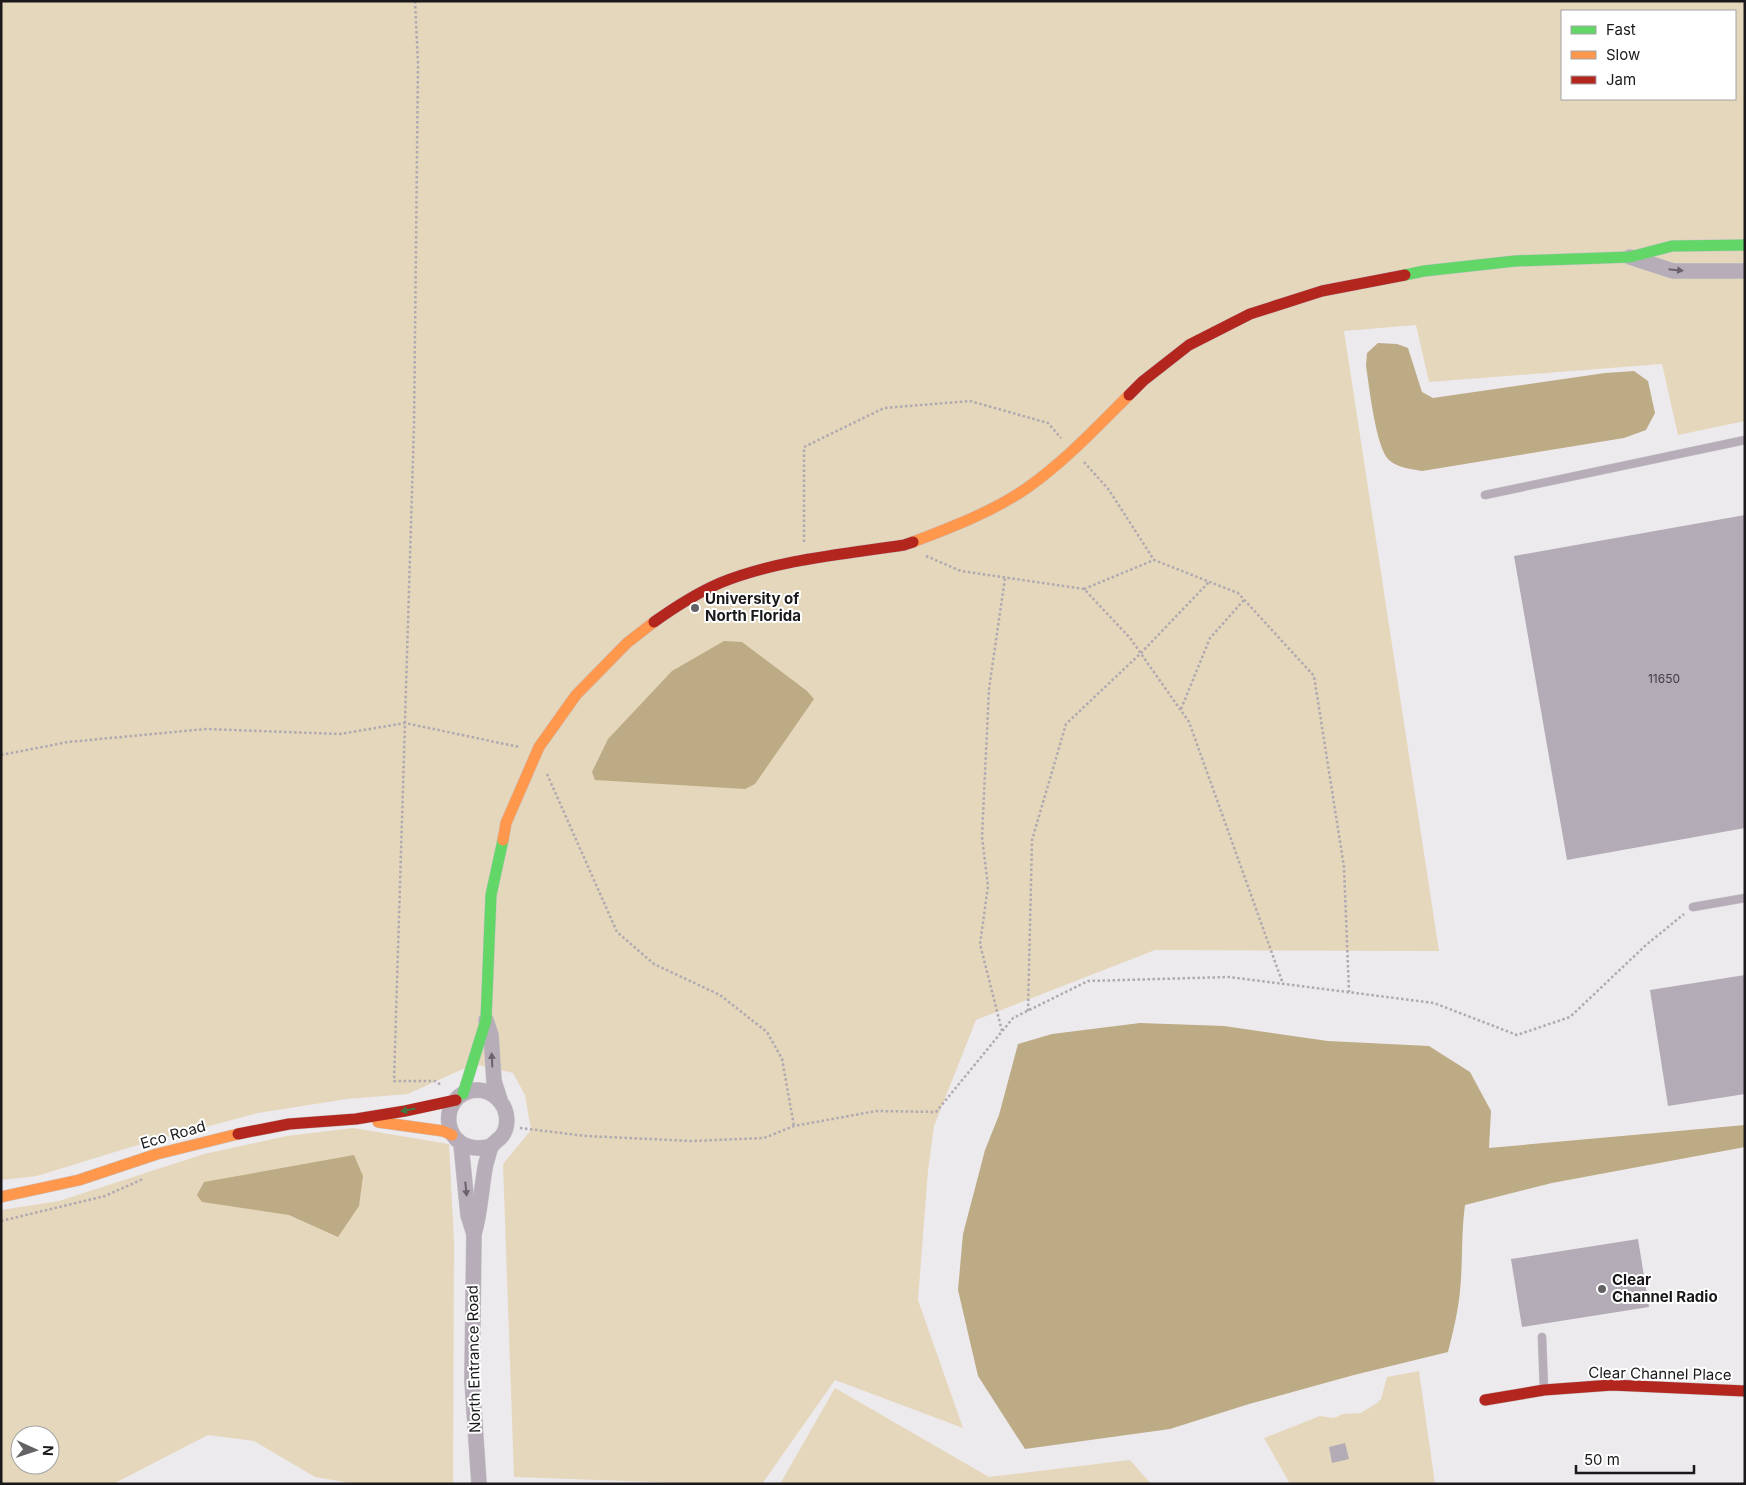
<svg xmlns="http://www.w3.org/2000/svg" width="1746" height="1485" viewBox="0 0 1746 1485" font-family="Inter,sans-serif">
<rect width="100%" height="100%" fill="#edeaee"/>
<!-- green -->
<path fill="#e5d7bb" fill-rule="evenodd" d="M1 1H1745V421L1678 435 1662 364 1429 382 1416 325 1344 331 1439 951 1155 950 976 1020 934 1126 928 1171 918 1300 963 1428 835 1380 762 1484H711L514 1477 503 1164 531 1130 525 1095 513 1073 474 1064 408 1094 347 1099 258 1113 131 1147 37 1176 1 1180ZM1562 11H1735V99H1562Z
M353 1128 449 1144 454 1242 453 1484H356L315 1477 254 1441 208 1435 113 1484H1V1210L59 1201 204 1154 287 1136ZM20 1435H50V1465H20Z
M1419 1371 1435 1484H1290L1264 1438 1320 1416 1334 1418 1343 1414 1361 1413 1377 1403 1381 1399 1387 1377Z
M835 1388 989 1477 1130 1460 1151 1484H780Z"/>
<!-- water -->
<path fill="#bcab85" d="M1378 343 1397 344 1408 348 1422 392 1433 398 1605 373 1634 371 1648 381 1655 413 1646 430 1624 438 1422 471C1411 469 1398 468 1389 460 1376 449 1369 385 1366 366L1367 353Z
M724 641 742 642 807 691 814 699 755 784 745 789 595 780 592 772 608 739 672 671Z
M1140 1023 1224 1026 1328 1041 1429 1046 1470 1072 1491 1111 1489 1148 1745 1125V1147L1552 1183 1465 1205C1461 1234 1463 1262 1460 1291 1458 1312 1453 1332 1448 1352L1354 1375 1249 1404 1170 1429 1025 1449 978 1376 958 1290 963 1234 985 1150 999 1115 1018 1044 1052 1034Z
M354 1155 363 1176 359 1206 338 1237 289 1215 202 1202 197 1195 204 1182Z"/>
<!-- building -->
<path fill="#b3abb5" d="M1745 515V828L1567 860 1514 556Z
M1745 975V1094L1668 1106 1650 990Z
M1638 1239 1649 1307 1522 1327 1511 1259Z
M1345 1443 1349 1459 1332 1463 1329 1447Z"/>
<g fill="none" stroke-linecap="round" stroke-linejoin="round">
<!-- lane casing -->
<g stroke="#c7c5c7" stroke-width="9">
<path id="lane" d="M1485 495 1745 440
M1693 907 1745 898
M1542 1337 1544 1390"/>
</g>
<!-- street casing -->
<g stroke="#c7c5c7" stroke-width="16">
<path id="street" d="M1630 257 1673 271H1745
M486 1020 491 1035 494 1081 500 1100
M461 1144 468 1215 474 1234
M479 1484 472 1380 474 1234C481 1211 481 1187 486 1163 488 1158 489 1150 492 1145 495 1142 498 1140 501 1137 510 1126 508 1109 498 1099 493 1094 485 1090 478 1090 435 1091 439 1160 492 1146"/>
</g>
<!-- fast casing -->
<g stroke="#c7c5c7" stroke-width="12">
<path id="fast" d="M1405 275 1424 271 1515 261 1630 257 1672 246 1745 245
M463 1094 486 1020 491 895 503 840"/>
</g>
<!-- slow casing -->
<g stroke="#c7c5c7" stroke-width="12">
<path id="slow" d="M913 542C952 527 992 512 1027 488 1065 461 1097 427 1129 395
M503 840 506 823 539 747 576 695 627 643 654 622
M378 1122 443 1131 452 1135
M1 1197 79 1180 157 1154 238 1134"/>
</g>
<!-- jam casing -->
<g stroke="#c7c5c7" stroke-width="12">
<path id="jam" d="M1129 395 1143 381 1189 345 1250 314 1322 291 1405 275
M654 622C675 607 697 593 720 583 776 560 844 554 904 545L913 542
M238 1134 289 1124 356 1119 405 1111 456 1100
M1485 1400 1544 1390 1612 1385 1745 1391"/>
</g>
<!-- path -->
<path stroke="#afa9b1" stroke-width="2.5" stroke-dasharray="2.5 2.5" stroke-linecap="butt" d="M415 1 418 63 414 426 394 1081H435L441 1085
M1084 462 1109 490 1154 560
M804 542V447L884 408 970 401 1048 423 1061 438
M926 556 961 571 1084 589 1130 638 1189 722 1283 984
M1084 589 1154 560 1238 593 1314 676 1344 867 1349 992
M1181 709 1210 638 1244 600
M1 755 68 742 206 729 340 734 405 723 519 747
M547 774 617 932 654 964 720 995 767 1032 782 1059 794 1126
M1028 1011 1032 840 1066 724 1141 653 1209 582
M1002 1031 980 944 988 886 982 837 989 689 1005 578
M520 1128 586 1136 692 1141 764 1138 794 1126 876 1111 936 1112 1013 1018 1088 981 1229 977 1434 1003 1517 1035 1570 1017 1646 945 1684 914
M1 1221 105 1196 143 1179"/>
<!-- lane -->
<use href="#lane" stroke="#b6adb9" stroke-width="8"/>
<!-- street -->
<use href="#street" stroke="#b6adb9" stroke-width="15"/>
<!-- fast -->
<use href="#fast" stroke="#63d668" stroke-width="11"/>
<!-- slow -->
<use href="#slow" stroke="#ff974d" stroke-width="11"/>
<!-- jam -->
<use href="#jam" stroke="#b3261e" stroke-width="11"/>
</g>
<!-- one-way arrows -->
<defs><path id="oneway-solid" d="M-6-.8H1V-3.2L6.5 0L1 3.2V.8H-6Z" transform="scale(1.25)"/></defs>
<g fill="#68626a">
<use href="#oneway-solid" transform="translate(1676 270) rotate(6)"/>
<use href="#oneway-solid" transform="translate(492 1060) rotate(-93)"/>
<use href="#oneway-solid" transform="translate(466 1189) rotate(84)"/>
</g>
<use fill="#3e7741" href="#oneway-solid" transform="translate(408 1110) rotate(169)"/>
<!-- markers -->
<g fill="#646264" stroke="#fff" stroke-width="2">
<circle cx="695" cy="608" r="5"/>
<circle cx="1602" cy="1289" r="5"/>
</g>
<g text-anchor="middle" stroke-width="4" stroke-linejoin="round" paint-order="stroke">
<!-- number labels -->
<g font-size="12" fill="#403d41">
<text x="1664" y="683">11650</text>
</g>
<!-- poi labels -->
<g font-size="15" font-weight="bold" fill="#1a181a" stroke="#fff" text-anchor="start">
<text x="705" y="604">University of<tspan x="705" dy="17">North Florida</tspan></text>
<text x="1612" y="1285">Clear<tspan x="1612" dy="17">Channel Radio</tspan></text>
</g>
<!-- street labels -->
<g font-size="15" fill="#1a181a" stroke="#fff">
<text transform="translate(173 1135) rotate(-16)" y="5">Eco Road</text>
<text transform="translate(474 1359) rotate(-91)" y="5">North Entrance Road</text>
<text transform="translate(1660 1374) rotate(1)" y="5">Clear Channel Place</text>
</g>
</g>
<!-- border -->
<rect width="1746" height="1485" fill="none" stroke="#1a181a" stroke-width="5"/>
<!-- legend -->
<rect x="1561" y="10" width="175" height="90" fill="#ffffff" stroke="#a3a3a3"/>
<rect x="1571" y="26" width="25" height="8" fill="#63d668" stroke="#a3a3a3"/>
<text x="1606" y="35" font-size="15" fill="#1a181a">Fast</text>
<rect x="1571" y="51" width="25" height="8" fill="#ff974d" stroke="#a3a3a3"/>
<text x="1606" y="60" font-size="15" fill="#1a181a">Slow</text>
<rect x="1571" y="76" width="25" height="8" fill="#b3261e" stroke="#a3a3a3"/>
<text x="1606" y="85" font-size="15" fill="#1a181a">Jam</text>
<!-- north arrow -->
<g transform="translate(35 1450) rotate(93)"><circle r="24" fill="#ffffff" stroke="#a3a3a3"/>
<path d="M0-4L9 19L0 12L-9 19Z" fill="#646264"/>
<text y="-8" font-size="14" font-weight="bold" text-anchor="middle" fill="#1a181a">N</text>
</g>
<!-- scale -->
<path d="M1576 1465v8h118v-8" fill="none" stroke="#1a181a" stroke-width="2.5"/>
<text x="1584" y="1465" font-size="15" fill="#1a181a" stroke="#ffffff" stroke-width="4" paint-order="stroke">50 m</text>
</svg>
